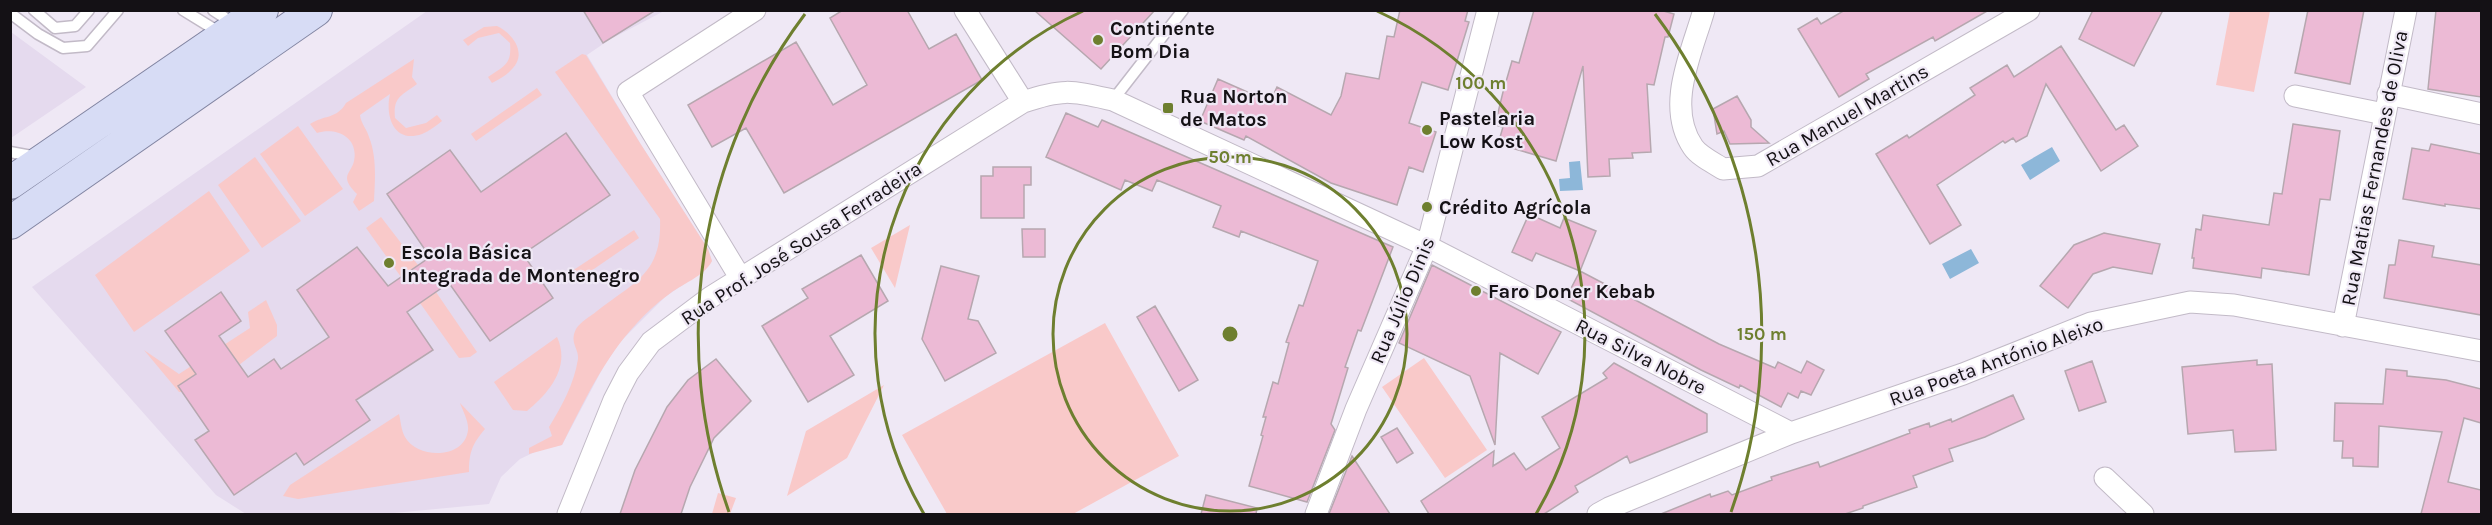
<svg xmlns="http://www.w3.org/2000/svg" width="2492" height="525" viewBox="0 0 2492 525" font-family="Karla,sans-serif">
<rect width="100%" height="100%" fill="#efe8f5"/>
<!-- built -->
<path fill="#e5daee" d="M427 11H664L609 40 587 55 640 143 708 249 712 261 706 269 665 297 621 341 605 364 562 445 539 450 520 459 501 477 489 504 383 514H246L216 495 32 287Z
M11 32 86 87 11 138Z"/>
<!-- green -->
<path fill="#f9c9c9" d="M2230 11H2270L2254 92 2216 85Z
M497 26C512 33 528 53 512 69 507 75 499 79 492 83L488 77C504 66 512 65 510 43L499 33 478 38 468 46 463 40 484 27Z
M582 54 586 55 640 143 708 249 712 261C705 276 680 285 668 295 657 303 646 313 637 323 604 358 584 402 562 445L529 454V448L552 436 549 427C562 406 574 384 578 359 579 348 569 343 576 329 580 322 591 316 597 311 636 281 662 273 660 219L555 72Z
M414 59 412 77 417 84C401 96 393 97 395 118L406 128 426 123 437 115 442 121C436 126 429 131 422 134 393 144 385 115 390 94L360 115C361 124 367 129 369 137 377 157 375 180 374 201L359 211 353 202 357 194C353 190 347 184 347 178 347 173 353 167 354 161 359 137 336 127 317 133L310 124C324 115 337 119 346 103Z
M537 88 542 95 476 141 471 134Z
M298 126 343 189 305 216 260 154Z
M255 157 301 221 262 248 218 185Z
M209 191 250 251 134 332 95 275Z
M381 217 418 265 401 277 366 228Z
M910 225 895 288 871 248Z
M634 230 639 238 575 282 569 273Z
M436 292 477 352 470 357 459 358 420 303Z
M266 300 277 325V336L239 365 229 351 178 386 182 392H179L144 350 179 374 250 328 248 312Z
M1105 323 1179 456 1073 514H947L902 435Z
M557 337C571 367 549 393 527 411L513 410 494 382Z
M1424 358 1487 450 1445 478 1382 387Z
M884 385 847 458 787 496 806 431Z
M460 403 485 429C472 444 469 453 469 472L298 499 283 496 290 485 399 414C401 422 401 430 405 437 418 460 465 459 468 430 469 422 463 411 460 403Z
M718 493 736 498 730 514H712Z"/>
<!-- water -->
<path fill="#8db7d9" d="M2052 147 2060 161 2030 180 2021 165Z
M1580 161 1583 190 1560 191 1559 179 1570 178 1569 162Z
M1971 249 1979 263 1950 279 1942 264Z"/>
<!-- building -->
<path fill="#ecbad5" stroke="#b6a7af" stroke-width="1.5" d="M583 10H656L603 43Z
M843 10H907L929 49 956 34 982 80 784 193 746 128 712 147 688 105 796 42 833 105 867 85 830 18Z
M1034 10H1155L1101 69Z
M1400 10H1468L1465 21 1469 22 1448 90 1422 82 1409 123 1436 132 1423 172 1409 167 1397 205 1331 183 1246 136 1244 140 1200 121 1218 79 1270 102 1277 87 1331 115 1341 96 1346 73 1379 79 1387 36 1394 37Z
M1534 10H1660L1674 14 1668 37H1665L1654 85 1647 84 1651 152 1632 153 1633 158 1609 159 1610 176 1588 177 1583 66 1556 161 1498 144 1503 127 1495 125 1503 92 1512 61 1519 63Z
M1845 10H1989L1935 41 1933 37 1866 74 1869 79 1839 97 1798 29 1817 18 1821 24Z
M2093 10H2163L2134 66 2079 39Z
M2308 10H2364L2350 84 2295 73Z
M2436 10H2481V97L2428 89Z
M2061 46 2116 130 2124 125 2138 146 2101 171 2046 84 2027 136 2016 142 2013 138 2005 143 2003 141 1937 185 1961 225 1930 244 1876 154 1907 135 1909 138 1975 95 1970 88 2007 65 2014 77Z
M1737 96 1751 120V127L1769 143 1730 144 1724 131 1717 134 1713 109Z
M1066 113 1098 127 1102 120 1393 247 1361 331 1358 330 1345 367 1348 368 1331 424 1335 430 1307 502 1249 486 1263 436 1261 435 1266 417H1263L1273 382 1278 384 1289 343 1286 342 1299 305 1303 306 1318 261 1241 231 1239 237 1213 227 1221 206 1157 180 1152 191 1125 180 1121 190 1046 157Z
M2293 124 2340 131 2330 200 2320 199 2309 275 2262 268 2261 278 2193 268 2194 258H2192L2196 229 2201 230 2203 215 2269 225 2274 193 2282 194Z
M566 133 610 195 523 254 553 298 490 341 449 283 407 312 433 350 356 400 370 420 304 465 296 453 234 495 195 440 209 431 178 386 196 374 165 331 221 292 241 321 219 336 248 377 274 359 281 369 329 337 297 290 357 247 388 286 430 257 387 194 450 150 481 192Z
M2431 144 2481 154V209L2445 204V206L2403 199 2412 148 2429 151Z
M993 167H1031V185H1024V218H981V176H993Z
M1529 214 1560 228 1564 218 1596 231 1580 271 1536 253 1532 261 1512 252Z
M1022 229H1045V257H1023Z
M2104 233 2160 244 2152 274 2113 267 2093 274 2068 308 2040 286 2074 245Z
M2399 240 2434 246 2432 257 2481 265V315L2384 298 2389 265H2395Z
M861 255 888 301 830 336 854 375 808 402 762 326 808 298 802 289Z
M1432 265 1561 332 1538 374 1500 353 1495 445 1470 376 1399 343Z
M941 266 979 276 968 319 978 321 996 353 945 381 922 339Z
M1580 271 1719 344 1775 368 1778 362 1801 373 1807 361 1824 370 1811 395 1801 391 1798 398 1788 393 1781 407 1740 385 1739 388 1701 370 1566 298Z
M1155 306 1198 380 1179 391 1137 317Z
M716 359 751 401 714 438 690 487 681 514H620L635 470 667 407 688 380Z
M2257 360V365L2272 364 2276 450 2235 452 2233 430 2188 434 2182 367Z
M2092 361 2106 402 2079 411 2065 371Z
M1614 363 1707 414V432L1630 463 1627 456 1575 486 1578 492 1544 514H1429L1421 501 1494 451 1493 466 1514 453 1526 470 1560 448 1542 417 1607 378 1603 373Z
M2386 369 2407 371V376L2446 380 2481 389V423L2464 418 2448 482 2481 490V514H2421L2442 432 2379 426 2378 467 2353 466V458H2342L2343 441H2334L2335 403 2383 404Z
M2013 395 2024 419 1985 437 1949 449 1953 461 1913 476 1917 487 1863 506V508L1845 514H1661L1710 494 1711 497 1728 491 1732 495 1772 480 1771 477 1818 462 1820 467 1910 433 1909 430 1929 423 1930 427 1951 419 1952 422Z
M1397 428 1413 453 1397 463 1381 437Z
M1352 456 1390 514H1329Z
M1206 495 1257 508 1256 514H1201Z"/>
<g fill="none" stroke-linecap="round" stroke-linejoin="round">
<!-- service casing -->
<g stroke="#c2bac7" stroke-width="13">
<path id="service" d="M34 10 55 28 75 26 89 10
M183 10 222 34
M213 10 236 25
M10 13 38 34 63 48 87 46 118 10
M1113 100 1183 10
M10 152 37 157"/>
</g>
<!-- minor casing -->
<g stroke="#c2bac7" stroke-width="23">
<path id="minor" d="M965 10 1023 102
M1704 10C1692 52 1665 106 1693 147 1699 156 1714 163 1723 169L1758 166 2029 10
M2388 94 2482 114
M2295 96 2384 114
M741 279 628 92 755 10
M2343 326 2406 10
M2105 478 2143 514
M568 514 614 400 628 373 651 342 711 297 1023 102C1064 88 1072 91 1113 100L1427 246 1791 433
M1316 514 1356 409 1427 246 1488 10
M1598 514 1609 508 1791 433 1963 374 2091 323 2190 302 2234 305 2482 351"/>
</g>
<!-- primary casing -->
<g stroke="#8285a2" stroke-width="34">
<path id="primary" d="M10 183 262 10
M10 223 316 10"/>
</g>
<!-- service -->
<use href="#service" stroke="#fff" stroke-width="10"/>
<!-- minor -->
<use href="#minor" stroke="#fff" stroke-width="21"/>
<!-- primary -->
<use href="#primary" stroke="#d7dcf5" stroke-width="32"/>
</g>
<!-- distance rings -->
<g fill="none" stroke="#6e7f2f" stroke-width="3">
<circle cx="1230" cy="334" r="177"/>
<path d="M924 514A355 355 0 0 1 1083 11M1377 11A355 355 0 0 1 1536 514"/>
<path d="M729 512A532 532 0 0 1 805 14M1655 14A532 532 0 0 1 1731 512"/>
</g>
<!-- markers -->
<g fill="#6e7f2f" stroke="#efe8f5" stroke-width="2">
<circle cx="1098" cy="40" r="6"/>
<rect x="1162" y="102" width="12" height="12" rx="3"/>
<circle cx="1427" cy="130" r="6"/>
<circle cx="1427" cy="207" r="6"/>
<circle cx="389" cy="263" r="6"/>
<circle cx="1476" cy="291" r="6"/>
</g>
<g text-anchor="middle" stroke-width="4.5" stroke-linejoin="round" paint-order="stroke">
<!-- poi labels -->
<g font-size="20" font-weight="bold" fill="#141115" stroke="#efe8f5" text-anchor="start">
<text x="1110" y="35">Continente<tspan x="1110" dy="23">Bom Dia</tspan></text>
<text x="1180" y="103">Rua Norton<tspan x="1180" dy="23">de Matos</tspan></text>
<text x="1439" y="125">Pastelaria<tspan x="1439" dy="23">Low Kost</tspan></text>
<text x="1439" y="214">Crédito Agrícola</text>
<text x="401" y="259">Escola Básica<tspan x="401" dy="23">Integrada de Montenegro</tspan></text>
<text x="1488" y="298">Faro Doner Kebab</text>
</g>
<!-- street labels -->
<g font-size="20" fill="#141115" stroke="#efe8f5">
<text transform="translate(1847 115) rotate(-30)" y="7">Rua Manuel Martins</text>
<text transform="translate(2374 168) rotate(-79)" y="7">Rua Matias Fernandes de Oliva</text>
<text transform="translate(801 243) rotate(-33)" y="7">Rua Prof. José Sousa Ferradeira</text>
<text transform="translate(1402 300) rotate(-67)" y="7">Rua Júlio Dinis</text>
<text transform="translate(1641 356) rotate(27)" y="7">Rua Silva Nobre</text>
<text transform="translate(1996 361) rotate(-20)" y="7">Rua Poeta António Aleixo</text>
</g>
</g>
<circle cx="1230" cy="334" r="9" fill="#6e7f2f" stroke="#efe8f5" stroke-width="3"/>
<g font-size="18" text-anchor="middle" font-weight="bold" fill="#6e7f2f" stroke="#efe8f5" stroke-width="4.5" stroke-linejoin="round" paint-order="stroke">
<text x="1481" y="89">100 m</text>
<text x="1230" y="163">50 m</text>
<text x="1762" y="340">150 m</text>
</g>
<!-- border -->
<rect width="2492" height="525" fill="none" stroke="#141115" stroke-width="24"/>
</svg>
